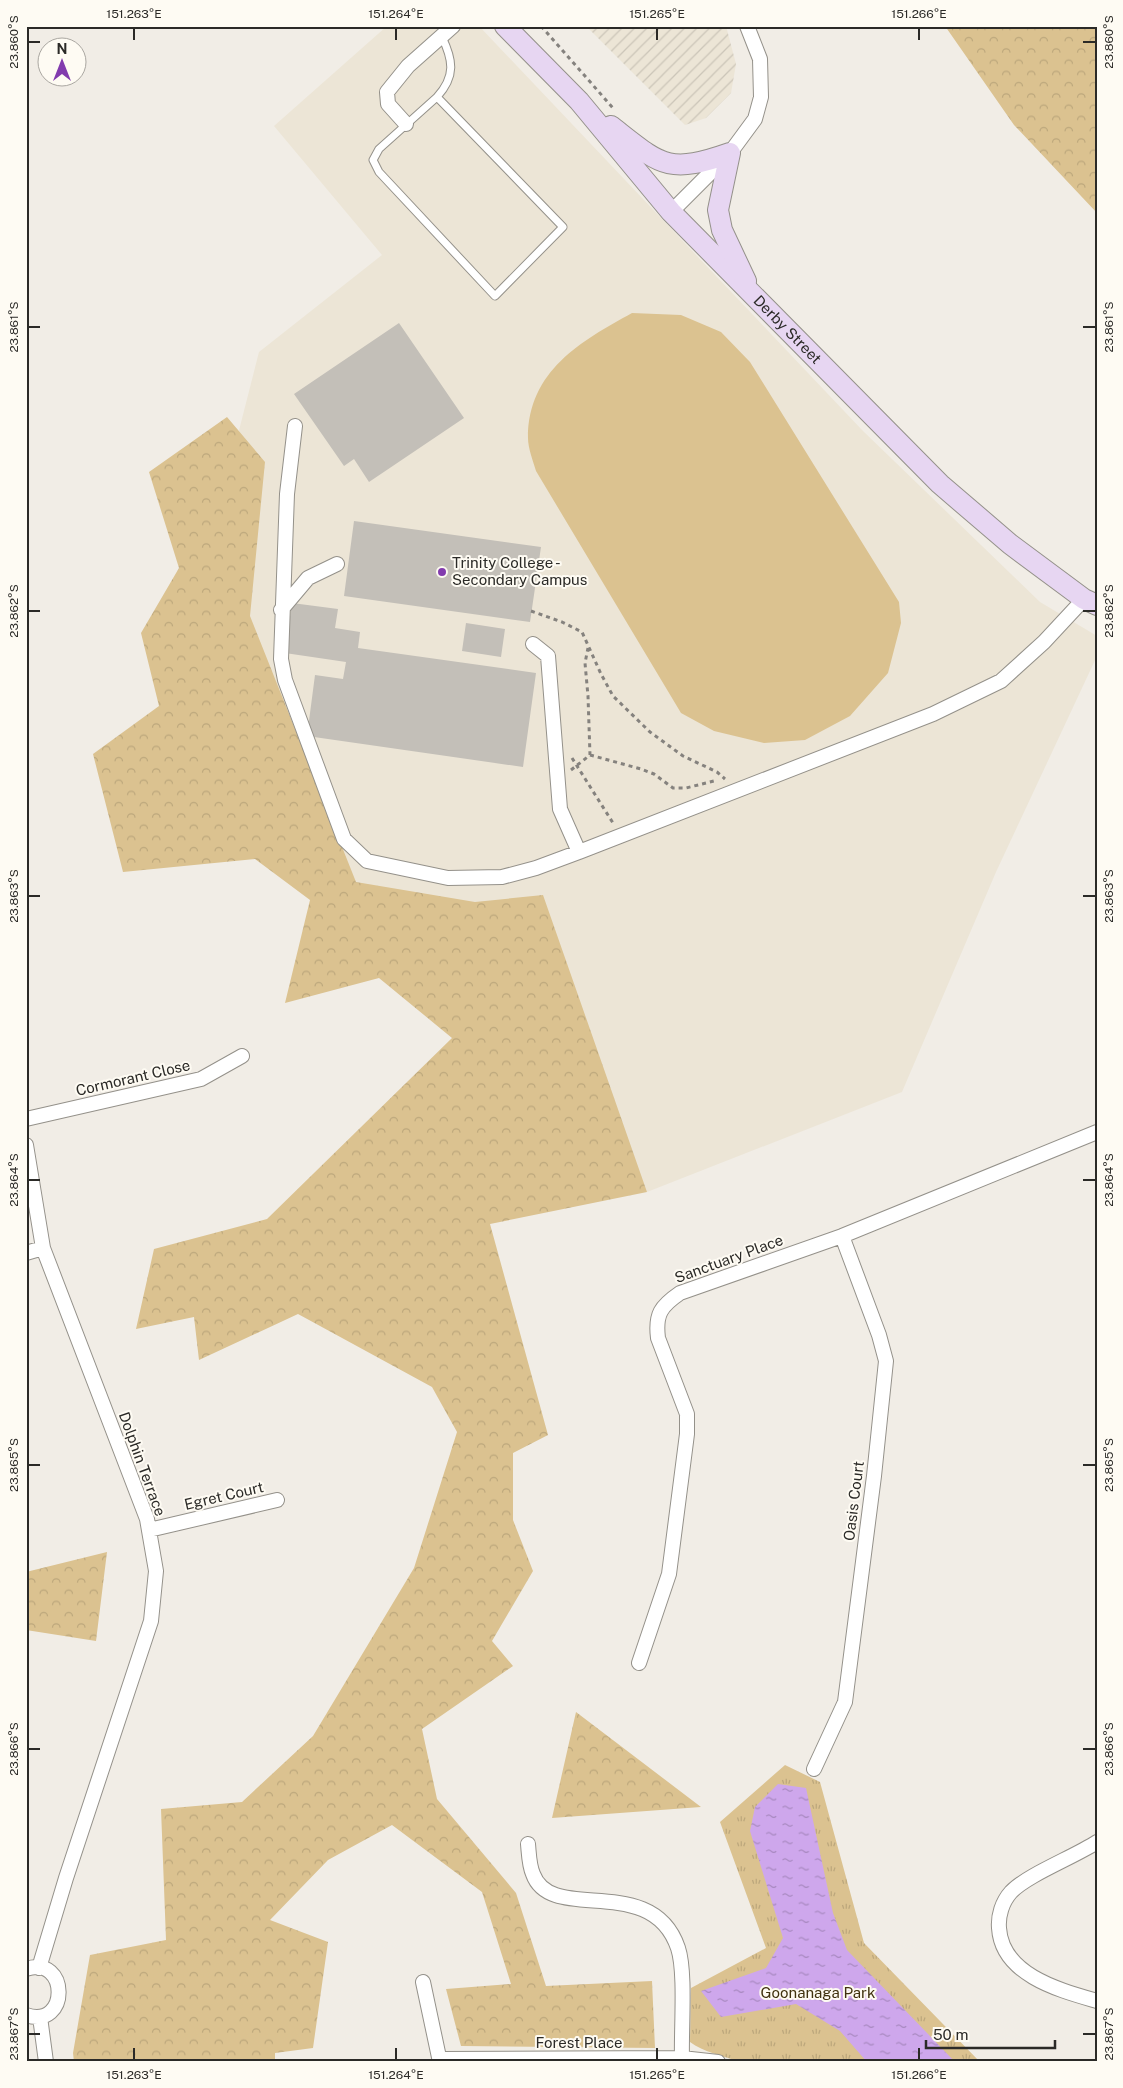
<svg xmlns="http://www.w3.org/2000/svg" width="1123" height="2088" viewBox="0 0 1123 2088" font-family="'Public Sans',sans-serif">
<defs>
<pattern id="industrial-furrows" width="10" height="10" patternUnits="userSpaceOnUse" patternTransform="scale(1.25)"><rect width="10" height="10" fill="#ece5d6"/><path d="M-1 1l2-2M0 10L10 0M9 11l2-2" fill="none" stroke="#cbc5b8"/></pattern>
<pattern id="forest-crowns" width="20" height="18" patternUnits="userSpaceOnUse" patternTransform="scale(1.25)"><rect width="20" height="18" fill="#dbc290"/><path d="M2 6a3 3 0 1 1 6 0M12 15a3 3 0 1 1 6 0" fill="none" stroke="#bca77c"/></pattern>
<pattern id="park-tufts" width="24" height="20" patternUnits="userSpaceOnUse" patternTransform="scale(1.25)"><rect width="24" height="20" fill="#dbc290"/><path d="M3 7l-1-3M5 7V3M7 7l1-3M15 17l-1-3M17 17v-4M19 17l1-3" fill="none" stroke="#bca77c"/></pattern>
<pattern id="water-ripples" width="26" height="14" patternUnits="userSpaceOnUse" patternTransform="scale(1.25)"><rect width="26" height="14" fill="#cea7ec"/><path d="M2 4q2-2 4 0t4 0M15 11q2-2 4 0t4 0" fill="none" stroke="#a788bf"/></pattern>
</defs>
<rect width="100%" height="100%" fill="#f1ede6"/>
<!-- built -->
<path fill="#ece5d6" d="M387 26H479L863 431 1040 602 1097 636V656L996 872 902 1092 647 1192 333 883 208 552 259 352 382 255 274 126Z"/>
<!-- industrial -->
<path fill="url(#industrial-furrows)" d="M586 26H726L736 64 731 93 706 118 685 125Z"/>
<!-- forest -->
<path fill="url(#forest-crowns)" d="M945 26H1097V213L1014 125Z
M227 417 265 462 250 616 356 882 475 902 543 895 647 1192 490 1224 548 1435 513 1453V1520L533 1571 492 1641 513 1666 422 1729 437 1799 516 1893 546 1986 652 1981 655 2048 461 2046 446 1989 511 1984 482 1892 392 1825 328 1860 270 1920 328 1942 313 2048 275 2053V2062H74L73 2053 90 1955 166 1940 161 1809 242 1802 313 1736 414 1568 457 1432 432 1387 298 1314 199 1360 194 1317 136 1329 154 1249 267 1219 452 1038 379 978 285 1003 310 900 255 859 123 872 93 754 159 706 141 633 179 568 149 472Z
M107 1552 96 1641 26 1630V1572Z
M576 1712 701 1807 552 1818Z"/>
<!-- park -->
<path fill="url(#park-tufts)" d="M785 1765 820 1782 864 1943 980 2062H740C724 2056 703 2052 690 2042L691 1988 766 1948 720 1822Z"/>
<!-- garden -->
<path fill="#dbc290" d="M632 313 681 315 721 332 750 362 899 602 901 623 888 673 850 716 805 740 764 743 714 731 681 713 536 471C533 461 528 448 528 438 528 371 581 341 632 313Z"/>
<!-- water -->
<path fill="url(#water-ripples)" d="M778 1784 806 1788 833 1913 847 1950 955 2062H867L840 2031 796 2004 721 2017 701 1991 766 1968 783 1938 750 1831 755 1807Z"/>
<!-- building -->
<path fill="#c3bfb8" d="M399 323 464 418 369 482 354 459 344 466 294 394Z
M354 521 541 547 530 622 344 596Z
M292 603 338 609 335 628 360 632 358 648 536 673 523 767 307 736 315 675 343 679 346 662 285 653Z
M466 623 505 629 501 657 462 651Z"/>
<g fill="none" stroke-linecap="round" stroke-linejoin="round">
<!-- lane casing -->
<g stroke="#94918a" stroke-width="9">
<path id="lane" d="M437 97 379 149 373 160 379 172 495 296 563 227 437 97C456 76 453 60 442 37"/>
</g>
<!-- street casing -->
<g stroke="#94918a" stroke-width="16">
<path id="street" d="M406 124 388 104 387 92 408 66 453 26
M671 212 730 153 755 119 761 97 760 59 747 26
M295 426 287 494 281 659 285 680 344 839 367 861 448 878 502 877 536 868 579 852
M281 610 308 578 337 564
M533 644 548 656 560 809 579 852 933 714 1001 681 1044 642 1084 599
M26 1119 201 1079 242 1056
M26 1145 43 1248 147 1519 156 1571 151 1621 66 1878 39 1968
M26 1253 43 1248
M149 1530 277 1500
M639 1663 669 1574 687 1434V1414L658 1338C655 1314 661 1306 680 1293L842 1236 1097 1132
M814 1769 845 1702 874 1476 886 1361 879 1335 842 1236
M1097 1842C1074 1857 1027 1875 1011 1892 1002 1902 998 1916 999 1928 1002 1975 1059 1990 1097 2001
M528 1844C529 1854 529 1865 533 1874 551 1925 652 1871 678 1948 686 1972 681 2030 682 2058
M26 1969C69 1954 70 2030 26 2015
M423 1982 440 2062
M40 2017 46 2062
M441 2059 682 2058 718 2062"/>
</g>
<!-- secondary casing -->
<g stroke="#94918a" stroke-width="22">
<g id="secondary">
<path id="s1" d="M505 26 579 101 671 212 940 484 1010 544 1084 599 1097 605"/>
<path d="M611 126C661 165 667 175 730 153L718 210 722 230 746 281"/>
</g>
</g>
<!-- path -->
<path stroke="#85827e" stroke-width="3" stroke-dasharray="4 4" stroke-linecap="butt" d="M541 26 613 108
M531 611 562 622 582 632 601 674 613 696 650 732 683 756 717 772 725 779
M590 755 641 769 654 774 673 788H686L714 781
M572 758 613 823
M571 770 590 755 588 696 585 663 588 648"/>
<!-- lane -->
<use href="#lane" stroke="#fff" stroke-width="7"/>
<!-- street -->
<use href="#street" stroke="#fff" stroke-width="14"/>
<!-- secondary -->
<use href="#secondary" stroke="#e7d6f2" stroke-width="20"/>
</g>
<!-- ticks -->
<path fill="none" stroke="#2b2a27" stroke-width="2" d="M134 28V40M396 28V40M657 28V40M919 28V40M28 42H40M1083 42H1096M28 327H40M1083 327H1096M28 611H40M1083 611H1096M28 896H40M1083 896H1096M28 1180H40M1083 1180H1096M28 1465H40M1083 1465H1096M28 1749H40M1083 1749H1096M28 2034H40M1083 2034H1096M134 2048V2060M396 2048V2060M657 2048V2060M919 2048V2060"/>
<!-- markers -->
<circle fill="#823bae" stroke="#fefbf3" stroke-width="2" cx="442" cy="572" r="5"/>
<g text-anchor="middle" stroke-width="4" stroke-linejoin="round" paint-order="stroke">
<!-- street labels -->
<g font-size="15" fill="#2b2a27" stroke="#fefbf3">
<text dy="5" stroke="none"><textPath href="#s1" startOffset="415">Derby Street</textPath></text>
<text transform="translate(133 1078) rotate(-13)" y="5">Cormorant Close</text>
<text transform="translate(729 1259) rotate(-20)" y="5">Sanctuary Place</text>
<text transform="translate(142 1464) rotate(70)" y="5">Dolphin Terrace</text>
<text transform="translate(224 1496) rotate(-13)" y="5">Egret Court</text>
<text transform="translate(854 1501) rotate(-83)" y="5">Oasis Court</text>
<text x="579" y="2048">Forest Place</text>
</g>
<!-- poi labels -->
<g font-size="15" fill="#2b2a27" stroke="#fefbf3" text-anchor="start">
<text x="452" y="568">Trinity College -<tspan x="452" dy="17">Secondary Campus</tspan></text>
</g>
<!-- park labels -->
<g font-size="15" fill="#40310f" stroke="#fefbf3">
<text x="818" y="1998">Goonanaga Park</text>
</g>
</g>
<!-- border -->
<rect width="1123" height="2088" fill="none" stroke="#fefbf3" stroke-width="55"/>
<!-- north arrow -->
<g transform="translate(62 62)"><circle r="24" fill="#fefbf3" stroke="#aaa7a1"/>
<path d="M0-4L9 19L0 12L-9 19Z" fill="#823bae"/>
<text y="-8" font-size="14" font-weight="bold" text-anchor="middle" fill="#2b2a27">N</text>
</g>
<!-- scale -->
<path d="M926 2040v8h129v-8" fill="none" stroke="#2b2a27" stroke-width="2.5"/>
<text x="933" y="2040" font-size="15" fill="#2b2a27" stroke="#fefbf3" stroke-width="4" paint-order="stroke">50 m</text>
<rect x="28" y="28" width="1068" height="2032" fill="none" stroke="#2b2a27" stroke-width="2"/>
<g font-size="12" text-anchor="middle" fill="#2b2a27">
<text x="134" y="18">151.263°E</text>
<text x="396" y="18">151.264°E</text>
<text x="657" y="18">151.265°E</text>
<text x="919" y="18">151.266°E</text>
<text transform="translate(14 42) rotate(-90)" y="4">23.860°S</text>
<text transform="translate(1109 42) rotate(-90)" y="4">23.860°S</text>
<text transform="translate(14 327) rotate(-90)" y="4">23.861°S</text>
<text transform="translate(1109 327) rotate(-90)" y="4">23.861°S</text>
<text transform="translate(14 611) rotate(-90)" y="4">23.862°S</text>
<text transform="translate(1109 611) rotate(-90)" y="4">23.862°S</text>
<text transform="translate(14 896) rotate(-90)" y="4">23.863°S</text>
<text transform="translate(1109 896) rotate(-90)" y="4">23.863°S</text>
<text transform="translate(14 1180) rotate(-90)" y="4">23.864°S</text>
<text transform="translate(1109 1180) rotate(-90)" y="4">23.864°S</text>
<text transform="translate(14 1465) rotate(-90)" y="4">23.865°S</text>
<text transform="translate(1109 1465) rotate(-90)" y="4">23.865°S</text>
<text transform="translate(14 1749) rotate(-90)" y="4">23.866°S</text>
<text transform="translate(1109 1749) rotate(-90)" y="4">23.866°S</text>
<text transform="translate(14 2034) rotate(-90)" y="4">23.867°S</text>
<text transform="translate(1109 2034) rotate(-90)" y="4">23.867°S</text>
<text x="134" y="2079">151.263°E</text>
<text x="396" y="2079">151.264°E</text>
<text x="657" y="2079">151.265°E</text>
<text x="919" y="2079">151.266°E</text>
</g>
</svg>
